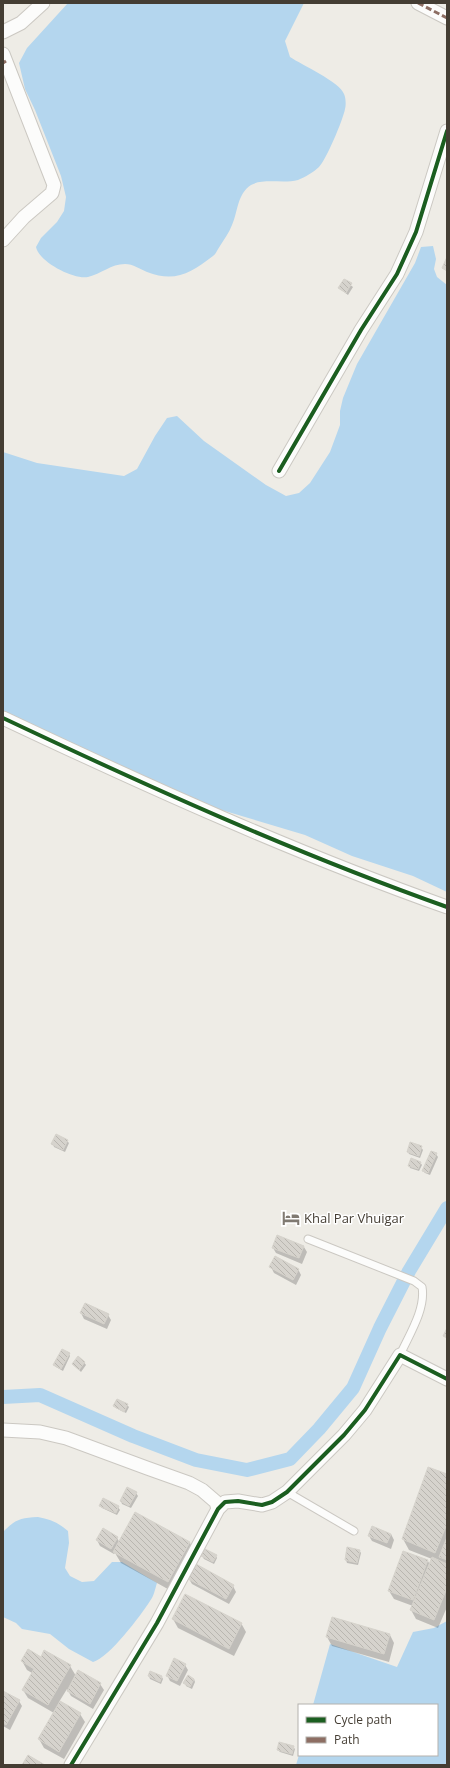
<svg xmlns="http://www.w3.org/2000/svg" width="450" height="1768" viewBox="0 0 450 1768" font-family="'Open Sans',sans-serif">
<defs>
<pattern id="building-back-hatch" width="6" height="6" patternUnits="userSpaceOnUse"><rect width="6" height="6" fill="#d6d3cd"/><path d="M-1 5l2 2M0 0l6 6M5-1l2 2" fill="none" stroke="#b9b6b0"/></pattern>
</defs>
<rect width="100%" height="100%" fill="#eeece6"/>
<!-- water -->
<path fill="#b4d6ee" d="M68 3H304L285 41 290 57C302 65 340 82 344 94 346 98 346 106 345 109 343 120 326 160 319 167 314 172 305 177 298 180 284 184 263 178 251 185 237 194 238 212 232 225 229 233 224 239 220 246 217 250 216 254 213 256 191 273 175 283 147 272 140 269 133 264 125 264 111 264 101 274 88 277 74 280 39 262 36 247L41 238 57 222 64 211 66 197 61 176 35 110 25 89 19 63 27 48Z
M433 246 436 259 434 269 437 277 447 285V892L413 876 352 856 305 835 188 800 3 713V452L37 463 124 476 137 469 155 436 167 418 177 416 204 441 266 485 286 496 299 493 310 483 330 452 340 425V411L343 398 357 364 415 263 421 247Z
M38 1517C50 1519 59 1523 68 1531L69 1543 65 1568 70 1576 82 1582 94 1581 112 1562H122L157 1583C155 1589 154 1596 150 1601 141 1615 109 1658 93 1662L69 1649 50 1634 22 1629 16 1623 3 1617V1532C16 1519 20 1518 38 1517Z
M447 1621V1765H296L299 1755H437V1705H313L330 1644 397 1667 413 1632 434 1628Z"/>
<!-- shadow -->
<path fill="#0003" d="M344 280 353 287 348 295 339 288Z
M67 1141 69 1143 65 1152 54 1147 53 1144Z
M421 1147 423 1150 420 1158 409 1154 408 1152Z
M436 1154 438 1157 430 1175 425 1173 423 1171Z
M420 1162 422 1165 419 1171 410 1168 409 1165Z
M304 1247 307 1252 302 1264 276 1253 273 1248Z
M271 1267 298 1269 301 1275 296 1285 274 1273Z
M81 1313 108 1315 111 1320 107 1329 84 1319Z
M69 1354 70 1356 63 1371 56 1367 54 1365Z
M84 1362 86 1365 81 1372 73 1364Z
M127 1405 129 1407 126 1413 116 1408 114 1406Z
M447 1475V1607L438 1628 416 1619 411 1610 413 1606 394 1599 389 1591 428 1561 430 1565 432 1559 409 1550 403 1539Z
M136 1493 138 1496 131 1508 122 1504 121 1501Z
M100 1506 118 1507 120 1510 117 1515 102 1508Z
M136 1513 190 1543 196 1554 175 1593 121 1563 115 1553 114 1554 100 1546 97 1540 117 1538 120 1543Z
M391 1534 394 1540 391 1549 372 1541 369 1536Z
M359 1550 361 1553 358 1565 347 1563 346 1560Z
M202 1556H216L217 1558 214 1564 204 1559Z
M189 1579 233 1586 236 1592 229 1604 192 1584Z
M173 1619 241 1623 246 1632 234 1656 178 1628Z
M390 1635 394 1643 389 1662 332 1646 327 1637Z
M41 1658 70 1666 76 1676 100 1684 104 1690 93 1709 71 1696 67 1689 59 1702 80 1714 85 1722 64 1759 44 1748 39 1739 54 1713 28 1698 23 1690 32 1673 27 1670 22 1661Z
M185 1665 188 1670 180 1686 170 1681 167 1675Z
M149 1676 162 1677 163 1679 161 1684 150 1679Z
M194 1679 195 1682 192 1689 186 1686 185 1683Z
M3 1692 19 1701 22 1706 10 1730 3 1726Z
M293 1747 295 1749 293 1756 280 1752 278 1750Z"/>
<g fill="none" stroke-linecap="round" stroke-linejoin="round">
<!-- canal -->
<path stroke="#b4d6ee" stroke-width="14" d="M3 1397 40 1395 133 1436 196 1460 247 1470 290 1459 319 1429 353 1388 380 1328 409 1271 447 1208"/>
</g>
<!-- building -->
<path fill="url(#building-back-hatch)" stroke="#d6d3cc" d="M447 257V271L442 268Z
M344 279 352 283 346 293 338 288Z
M56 1134 68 1140 63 1150 51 1144Z
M410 1142 422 1146 419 1156 407 1152Z
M431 1151 437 1153 428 1173 422 1171Z
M411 1158 421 1162 418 1169 408 1166Z
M277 1235 304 1246 299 1258 272 1248Z
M275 1256 299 1269 293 1280 269 1267Z
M85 1303 109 1314 104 1324 80 1313Z
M447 1328V1338L443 1336Z
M62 1349 70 1353 61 1369 53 1365Z
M78 1356 85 1362 79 1370 72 1364Z
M117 1399 128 1404 124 1412 113 1406Z
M428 1467 447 1474V1524L435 1553 402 1539Z
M127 1487 137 1492 129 1506 120 1501Z
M103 1498 119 1506 116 1513 99 1506Z
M135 1512 190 1542 168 1582 113 1552Z
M372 1526 391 1534 387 1543 368 1536Z
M103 1528 118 1537 111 1549 96 1540Z
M447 1537V1560L439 1557Z
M347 1547 360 1550 357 1563 345 1560Z
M205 1549 217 1555 213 1562 201 1556Z
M403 1551 428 1560 413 1600 388 1591Z
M432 1557 447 1564V1588L434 1620 410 1610Z
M196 1564 234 1585 226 1599 188 1579Z
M185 1594 242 1623 229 1649 172 1619Z
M332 1617 390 1634 384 1654 326 1637Z
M28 1649 41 1657 44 1650 71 1665 48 1705 22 1690 34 1669 21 1661Z
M174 1658 186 1664 177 1681 166 1676Z
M78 1670 101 1683 90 1704 67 1691Z
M150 1671 162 1676 160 1682 148 1676Z
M188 1675 194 1679 190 1687 183 1683Z
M3 1691 20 1700 6 1725 3 1723Z
M60 1701 81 1713 59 1752 38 1739Z
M279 1742 294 1746 292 1754 277 1750Z
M28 1755 45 1765H22Z"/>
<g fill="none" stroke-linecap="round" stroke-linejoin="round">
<!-- service casing -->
<g stroke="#cbc8c2" stroke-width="9">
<path id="service" d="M308 1239 414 1281 422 1287C426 1309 409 1335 400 1355
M287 1492 354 1531"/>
</g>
<!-- minor casing -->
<g stroke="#cbc8c2" stroke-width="15">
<path id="minor" d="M418 3 447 18
M3 32 21 23 43 3
M3 54 54 185 52 193 24 217 3 240
M279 471 361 330 397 274 416 232 447 131
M3 718C149 787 295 853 447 907
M3 1430 40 1432 66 1438 147 1468 189 1483 202 1490 216 1502 218 1509
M71 1765 157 1623 218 1509 225 1502 238 1501 262 1505 272 1502 287 1492 344 1435 365 1410 400 1355 447 1379"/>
</g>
<!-- service -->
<use href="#service" stroke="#fcfcfb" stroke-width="7"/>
<!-- minor -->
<use href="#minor" stroke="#fcfcfb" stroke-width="13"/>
<!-- quiet -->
<path stroke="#8d6e63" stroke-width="3" stroke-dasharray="6 3" stroke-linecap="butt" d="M418 3 447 18
M3 63 6 61"/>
<!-- cycleway casing -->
<g stroke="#fff" stroke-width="6">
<path id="cycleway" d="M279 471 361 330 397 274 416 232 447 131
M3 718C149 787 295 853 447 907
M71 1765 157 1623 218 1509 225 1502 238 1501 262 1505 272 1502 287 1492 344 1435 365 1410 400 1355 447 1379"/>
</g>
<!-- cycleway -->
<use href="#cycleway" stroke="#1b5e20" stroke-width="4"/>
</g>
<!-- icons -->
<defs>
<g id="hotel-bare" transform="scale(1.38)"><path d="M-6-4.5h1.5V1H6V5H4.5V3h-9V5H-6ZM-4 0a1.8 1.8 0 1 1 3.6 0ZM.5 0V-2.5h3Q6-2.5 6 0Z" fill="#807a72" stroke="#fff" stroke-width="2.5" paint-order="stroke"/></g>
</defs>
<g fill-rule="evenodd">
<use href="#hotel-bare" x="291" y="1218"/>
</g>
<g text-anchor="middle" stroke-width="3" stroke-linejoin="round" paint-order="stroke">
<!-- poi labels -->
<g font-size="13" fill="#443d33" stroke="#fff" text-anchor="start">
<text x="304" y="1223">Khal Par Vhuigar</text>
</g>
</g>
<!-- border -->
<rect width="450" height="1768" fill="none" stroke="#443d33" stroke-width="8"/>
<!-- legend -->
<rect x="298" y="1704" width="140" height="52" fill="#ffffff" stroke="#b4b1ad"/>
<rect x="306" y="1717" width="20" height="6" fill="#1b5e20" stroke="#b4b1ad"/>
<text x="334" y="1724" font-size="12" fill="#443d33">Cycle path</text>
<rect x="306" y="1737" width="20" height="6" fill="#8d6e63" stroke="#b4b1ad"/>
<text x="334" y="1744" font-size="12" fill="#443d33">Path</text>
</svg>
